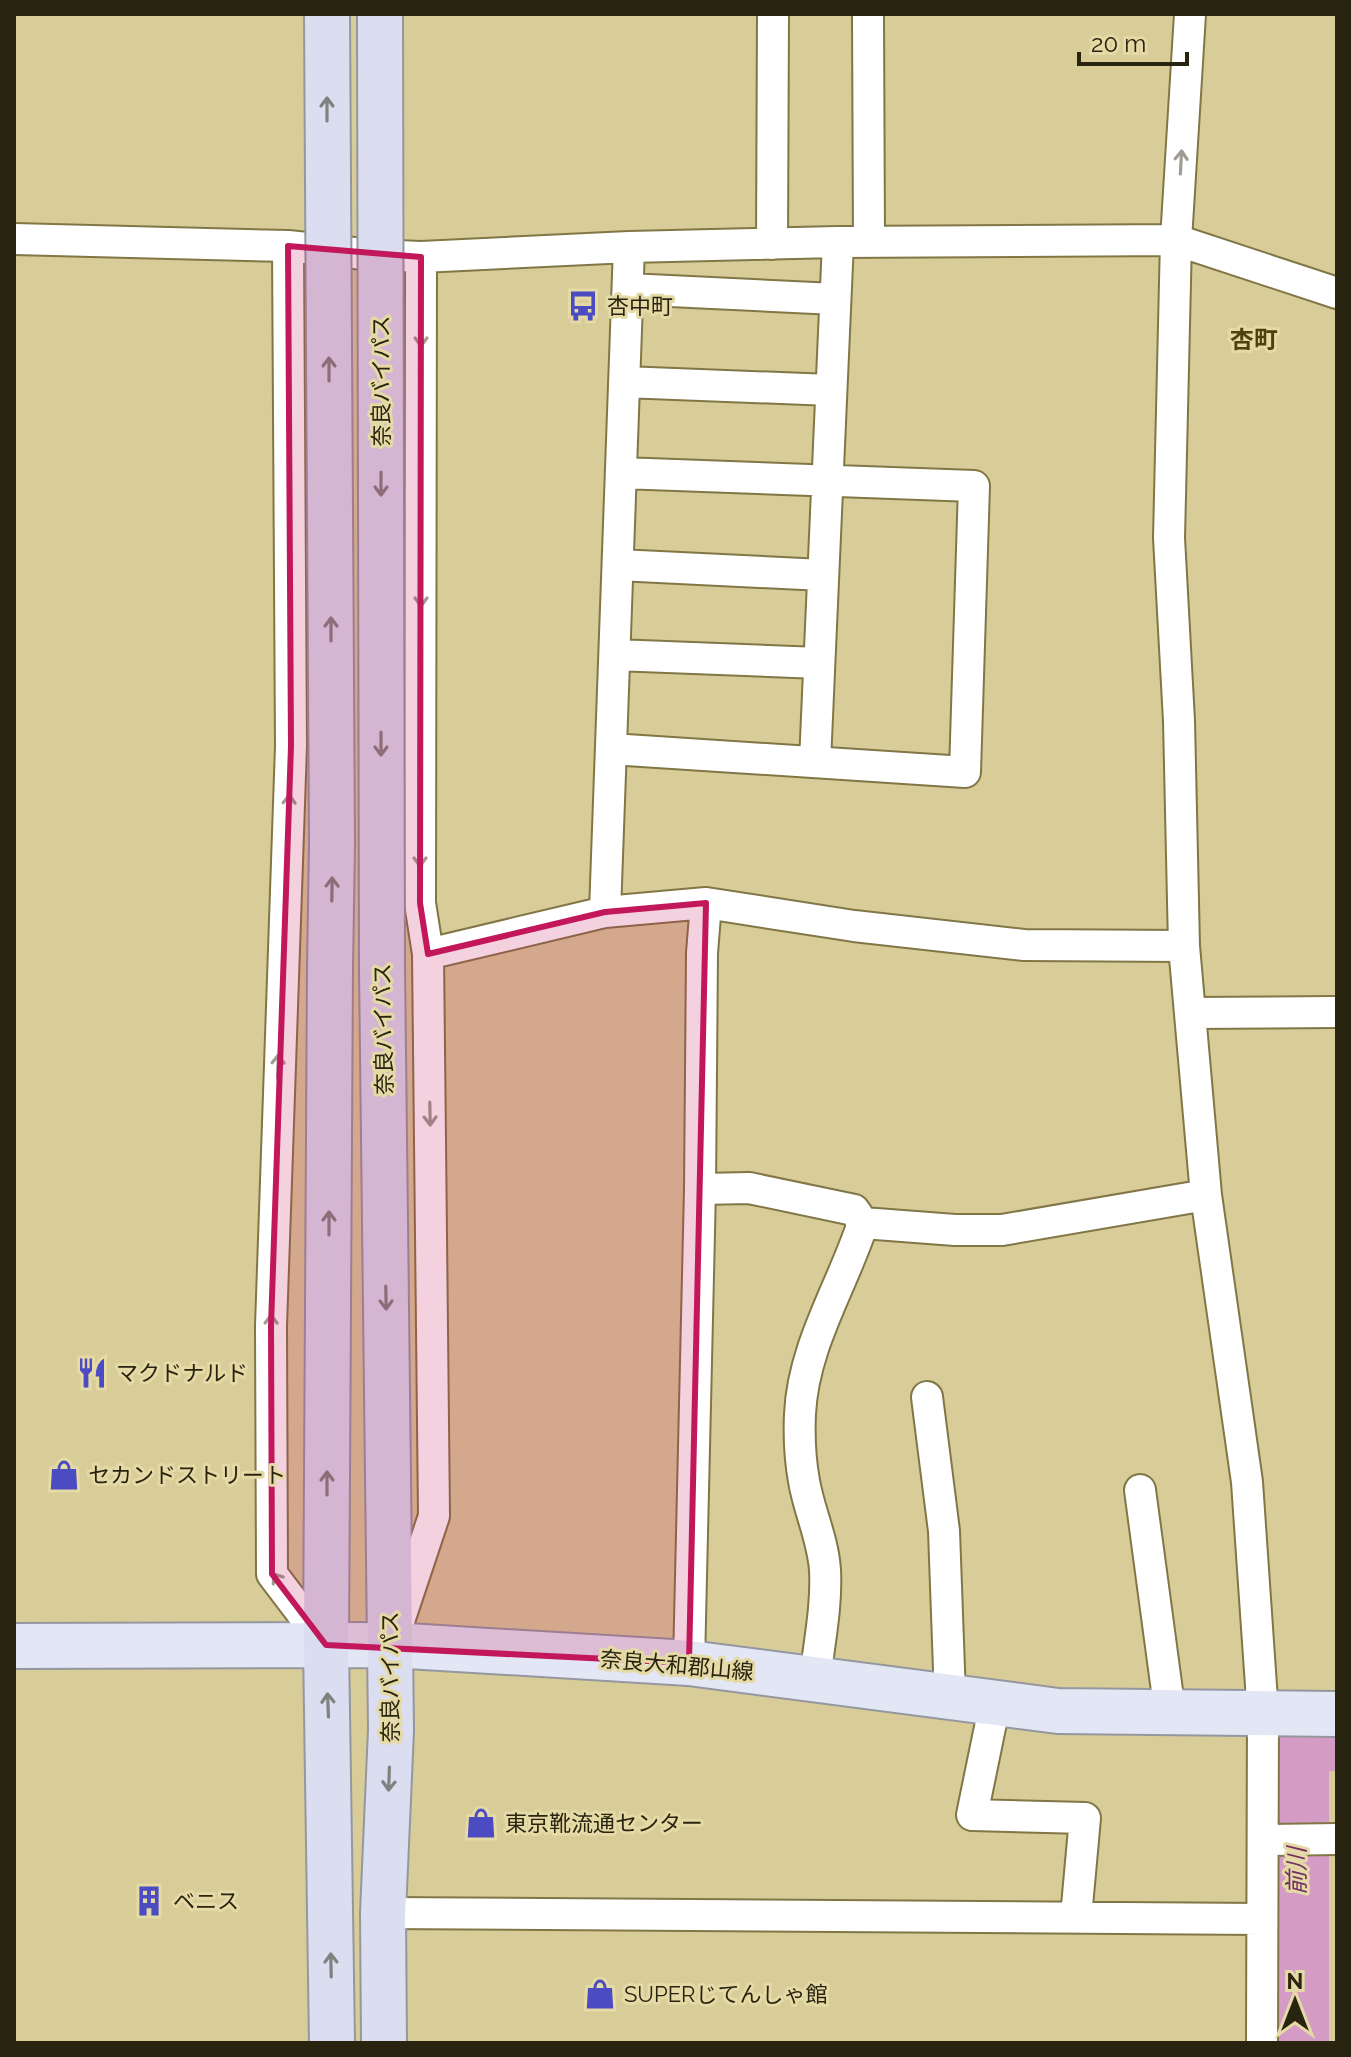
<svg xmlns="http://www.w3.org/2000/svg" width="1351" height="2057" viewBox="0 0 1351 2057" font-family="Raleway,'Noto Sans JP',sans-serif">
<rect width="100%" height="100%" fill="#d8cc99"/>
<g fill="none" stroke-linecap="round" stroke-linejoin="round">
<!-- river -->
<path stroke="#d49bc4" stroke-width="64" d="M1297 2043V1740L1337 1739"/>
<!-- minor casing -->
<g stroke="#817646" stroke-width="34">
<path id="minor" d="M868 14 869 242
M1190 14 1176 240 1169 538 1179 721 1184 946 1206 1195 1247 1482 1263 1715 1262 2043
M14 239 288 246 373 255 421 257 629 247 838 242 1176 240 1337 293
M772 244 773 14
M288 246 291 746 271 1326 272 1574 326 1645
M628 289 835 299
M624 382 831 390
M618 565 823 575
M615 655 819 663
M611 749 965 772 974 486 621 473
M815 762 838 242
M605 912 629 247
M428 954 605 912 706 903 854 926 1024 945 1184 946
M1190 1013 1337 1012
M700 1189 749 1188 854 1210 863 1223
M927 1397 944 1531 950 1697
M1140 1490 1170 1713
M399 1621 434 1516 428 954 420 903 421 257
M689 1663 700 1189 702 953 706 903
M815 1679C819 1644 827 1606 825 1570 823 1539 809 1511 804 1481 800 1459 799 1436 800 1414 803 1346 842 1287 863 1223L955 1230H1002L1206 1195
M995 1703 972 1815 1085 1818 1076 1917
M1263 1840 1337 1839
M383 1913 1261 1919"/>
</g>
<!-- primary casing -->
<g stroke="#95979f" stroke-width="48">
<path id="primary" d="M14 1646 391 1645 689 1663 1058 1711 1337 1714"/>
</g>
<!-- trunk casing -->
<g stroke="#95979f" stroke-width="48">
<path id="trunk" d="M330 967 326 1645 332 2043
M382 968 391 1730 383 1913 384 2043"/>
</g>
<!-- minor -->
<use href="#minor" stroke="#fff" stroke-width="30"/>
<!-- primary -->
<use href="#primary" stroke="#e3e6f4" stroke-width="44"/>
<!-- trunk -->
<use href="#trunk" stroke="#dadef0" stroke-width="44"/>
<!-- trunk-bridge casing -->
<g stroke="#95979f" stroke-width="48" stroke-linecap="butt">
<path id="trunk-bridge" d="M327 14 332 844 330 967
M380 14 382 968"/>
</g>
<!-- trunk-bridge -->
<use href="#trunk-bridge" stroke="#dadef0" stroke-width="44"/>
</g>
<!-- one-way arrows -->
<defs><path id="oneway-shaft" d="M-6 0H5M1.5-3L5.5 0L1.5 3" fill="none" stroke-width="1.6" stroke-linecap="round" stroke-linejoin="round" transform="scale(2)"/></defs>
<g stroke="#818180">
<use href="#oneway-shaft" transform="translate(327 109) rotate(-90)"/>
<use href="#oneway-shaft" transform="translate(329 369) rotate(-90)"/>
<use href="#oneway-shaft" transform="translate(381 484) rotate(90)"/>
<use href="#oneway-shaft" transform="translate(331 629) rotate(-90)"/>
<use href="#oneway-shaft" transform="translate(381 744) rotate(90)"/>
<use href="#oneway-shaft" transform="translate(332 889) rotate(-89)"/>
<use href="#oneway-shaft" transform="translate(329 1223) rotate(-90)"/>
<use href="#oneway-shaft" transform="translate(386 1298) rotate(89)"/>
<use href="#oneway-shaft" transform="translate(327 1483) rotate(-90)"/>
<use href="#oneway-shaft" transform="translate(328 1705) rotate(-92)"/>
<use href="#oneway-shaft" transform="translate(389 1779) rotate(92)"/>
<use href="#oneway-shaft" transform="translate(331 1965) rotate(-91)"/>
</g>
<g stroke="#9e9c93">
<use href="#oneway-shaft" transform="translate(1181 162) rotate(-87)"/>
<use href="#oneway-shaft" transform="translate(421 335) rotate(90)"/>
<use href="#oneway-shaft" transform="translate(421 595) rotate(90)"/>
<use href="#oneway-shaft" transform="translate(289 806) rotate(-88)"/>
<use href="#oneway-shaft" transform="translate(420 855) rotate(90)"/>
<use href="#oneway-shaft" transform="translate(278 1066) rotate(-88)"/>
<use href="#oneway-shaft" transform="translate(430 1114) rotate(89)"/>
<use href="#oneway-shaft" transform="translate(271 1326) rotate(-89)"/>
<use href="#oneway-shaft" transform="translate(280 1583) rotate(-125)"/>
</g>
<!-- marked area -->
<path fill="#c2185b" fill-opacity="0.2" stroke="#c2185b" stroke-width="6" stroke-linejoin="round" d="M288 246 421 257 420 903 428 954 605 912 706 903 689 1663 326 1645 272 1574 271 1326 291 746Z"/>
<!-- icons -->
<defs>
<g id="bus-bare" transform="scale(2.4)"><path d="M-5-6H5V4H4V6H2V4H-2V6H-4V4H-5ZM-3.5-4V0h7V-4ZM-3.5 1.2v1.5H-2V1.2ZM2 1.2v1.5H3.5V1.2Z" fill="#4b4bc2" stroke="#e5d9a6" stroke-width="2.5" paint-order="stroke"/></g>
<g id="restaurant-bare" transform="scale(2.4)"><path d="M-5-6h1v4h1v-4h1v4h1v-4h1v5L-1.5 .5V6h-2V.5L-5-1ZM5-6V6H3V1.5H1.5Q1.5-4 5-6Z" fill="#4b4bc2" stroke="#e5d9a6" stroke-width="2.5" paint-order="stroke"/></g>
<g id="shop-bare" transform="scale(2.4)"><path d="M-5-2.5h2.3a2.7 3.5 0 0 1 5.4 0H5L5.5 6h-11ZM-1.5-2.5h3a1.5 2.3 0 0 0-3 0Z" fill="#4b4bc2" stroke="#e5d9a6" stroke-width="2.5" paint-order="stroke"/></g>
<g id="building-bare" transform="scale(2.4)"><path d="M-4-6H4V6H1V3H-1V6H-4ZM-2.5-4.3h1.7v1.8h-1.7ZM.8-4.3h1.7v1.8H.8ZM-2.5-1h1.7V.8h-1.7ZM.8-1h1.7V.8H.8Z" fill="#4b4bc2" stroke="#e5d9a6" stroke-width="2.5" paint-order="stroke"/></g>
</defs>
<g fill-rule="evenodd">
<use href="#bus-bare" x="583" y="306"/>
<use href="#restaurant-bare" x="92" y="1373"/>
<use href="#shop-bare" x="64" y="1475"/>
<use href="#shop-bare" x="481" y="1823"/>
<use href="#building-bare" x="149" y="1901"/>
<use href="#shop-bare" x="600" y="1994"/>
</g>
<g text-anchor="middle" stroke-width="6" stroke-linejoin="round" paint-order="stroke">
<!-- poi labels -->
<g font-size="22" fill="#282410" stroke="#e5d9a6" text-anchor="start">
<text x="607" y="314">杏中町</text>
<text x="116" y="1381">マクドナルド</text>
<text x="88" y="1483">セカンドストリート</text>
<text x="505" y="1831">東京靴流通センター</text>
<text x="173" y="1909">ベニス</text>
<text x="624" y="2002">SUPERじてんしゃ館</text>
</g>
<!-- street labels -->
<g font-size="22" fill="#282410" stroke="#e5d9a6">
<text transform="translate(381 381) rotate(-90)" y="8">奈良バイパス</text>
<text transform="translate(383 1029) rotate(-91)" y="8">奈良バイパス</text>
<text transform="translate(677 1665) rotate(5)" y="8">奈良大和郡山線</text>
<text transform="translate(390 1677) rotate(-90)" y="8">奈良バイパス</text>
</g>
<!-- neighbourhood labels -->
<g font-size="24" font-weight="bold" fill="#4c410f" stroke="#e5d9a6">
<text x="1254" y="348">杏町</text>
</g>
<!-- water labels -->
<g font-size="24" font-style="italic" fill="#743064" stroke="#e5d9a6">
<text transform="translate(1297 1871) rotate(-90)" y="8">前川</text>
</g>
</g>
<!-- border -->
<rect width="1351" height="2057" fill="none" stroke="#282410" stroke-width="32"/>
<!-- north arrow -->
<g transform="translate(1295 2001)" stroke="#e5d9a6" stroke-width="6" paint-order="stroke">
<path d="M0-6L14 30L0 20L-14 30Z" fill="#282410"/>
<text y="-12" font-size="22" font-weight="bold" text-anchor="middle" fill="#282410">N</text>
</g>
<!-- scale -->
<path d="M1079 52v12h108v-12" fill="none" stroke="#282410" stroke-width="4"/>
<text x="1091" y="52" font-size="24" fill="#282410" stroke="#e5d9a6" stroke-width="6" paint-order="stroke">20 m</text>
</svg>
